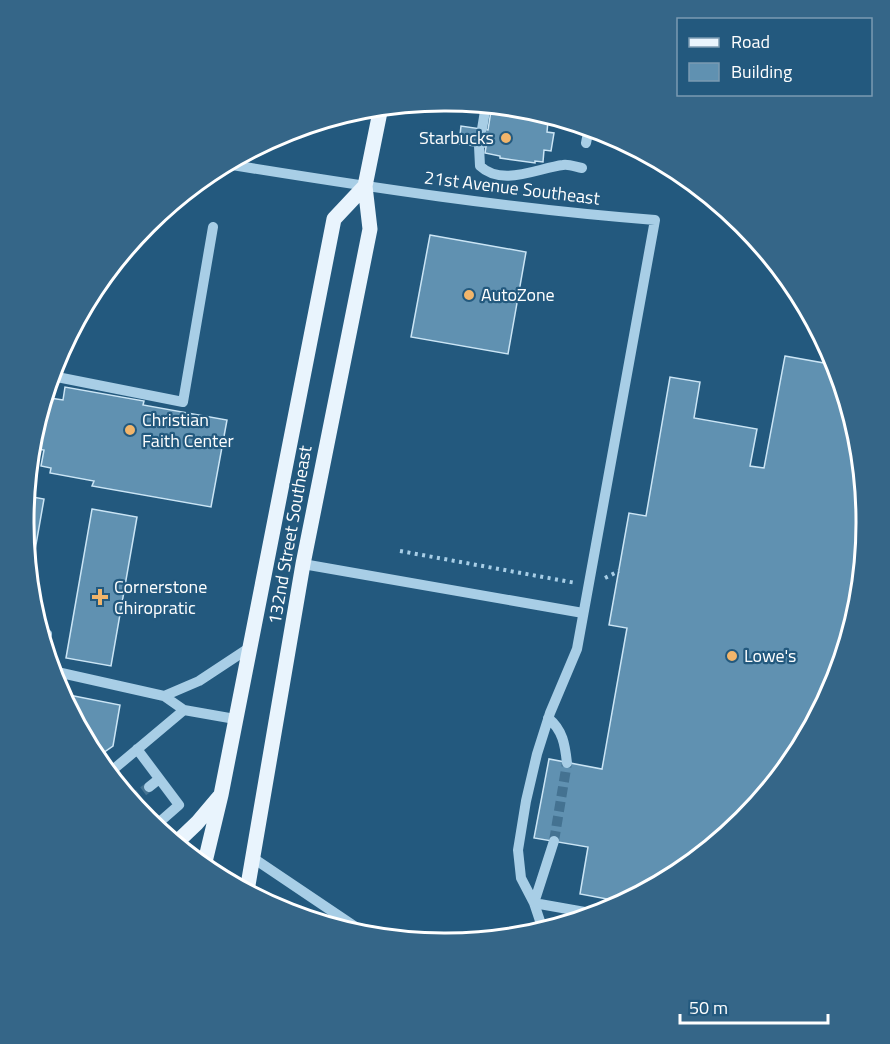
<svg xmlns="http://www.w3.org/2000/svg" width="890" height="1044" viewBox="0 0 890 1044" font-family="'Titillium Web',sans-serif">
<rect width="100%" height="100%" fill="#23597e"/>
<!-- building -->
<path fill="#6091b1" stroke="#cbe5f5" stroke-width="1.5" d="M499 106 527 109 540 113 539 120 548 121 547 132 554 133 551 151 544 150 543 162 535 161V163L500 158V156L485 153 486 147 459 144 461 126 488 130 491 111 498 112Z
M430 235 526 252 508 354 411 337Z
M785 356 835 365 858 440 866 522 858 604 834 683 795 756 742 820 679 872 623 902 580 894 588 847 534 838 549 759 602 769 627 628 609 625 629 513 646 516 670 377 700 382 694 418 757 429 750 466 764 468Z
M55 364 50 398 63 400 65 387 144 401 143 405 227 420 211 507 92 486 94 481 50 473 51 468 41 466 44 450 31 448 32 440Z
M27 496 44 499 34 556 27 555 24 522Z
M92 509 137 517 111 666 66 658Z
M69 695 120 705 113 746 100 755 94 754 67 704Z"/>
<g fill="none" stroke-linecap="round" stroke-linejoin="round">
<!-- minor-tunnel -->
<path stroke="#447291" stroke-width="10" stroke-dasharray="10 5" stroke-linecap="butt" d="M479 146 482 129
M131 800 149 787
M554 841 567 763"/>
<!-- path -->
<path stroke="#a8cee6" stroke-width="4" stroke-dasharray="3 4.5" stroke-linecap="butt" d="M400 551 576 583
M605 578 619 571"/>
<!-- minor -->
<path stroke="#a8cee6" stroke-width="10" d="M482 129 486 105
M586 143 589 128
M479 146 480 166C502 187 538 168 563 165 569 164 576 167 582 168
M226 164C368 187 511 209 655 220L577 649 550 713 537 754 526 801 518 850 521 878 534 903 540 921 541 931
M62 350 57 377 183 402 213 227
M303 564 583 613
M41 633 47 634 44 644
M54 677 57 672 164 696
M548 718C563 730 565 745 567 763
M235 719 184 710 164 696 199 681 249 648
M137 749 179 805 155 826
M109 773 184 710
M149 787 159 779
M554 841 534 903 596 914
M253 858 357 928 435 942"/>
<!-- major -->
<path stroke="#e9f4fd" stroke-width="15" d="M176 843 197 823 219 797
M204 866 221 795 334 219 365 186
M247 891 303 564 370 229 365 186 381 107"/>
</g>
<!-- markers -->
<g fill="#f1b56b" stroke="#23597e" stroke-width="2">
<circle cx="506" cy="138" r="6"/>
<circle cx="469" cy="295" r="6"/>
<circle cx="130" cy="430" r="6"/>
<path d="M97 588h6v6h6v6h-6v6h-6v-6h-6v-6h6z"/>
<circle cx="732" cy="656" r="6"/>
</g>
<g text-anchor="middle" stroke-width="4.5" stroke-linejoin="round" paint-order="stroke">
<!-- poi labels -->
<g font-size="18" fill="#fff" stroke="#23597e" text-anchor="start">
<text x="494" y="144" text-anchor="end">Starbucks</text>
<text x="481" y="301">AutoZone</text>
<text x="142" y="426">Christian<tspan x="142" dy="21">Faith Center</tspan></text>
<text x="114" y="593">Cornerstone<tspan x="114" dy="21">Chiropratic</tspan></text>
<text x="744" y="662">Lowe's</text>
</g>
<!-- street labels -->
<g font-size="18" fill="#fff" stroke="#23597e">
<text transform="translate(512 188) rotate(7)" y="6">21st Avenue Southeast</text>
<text transform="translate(290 535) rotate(-80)" y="6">132nd Street Southeast</text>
</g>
</g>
<!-- crop -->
<path d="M0 0H890V1044H0ZM444 111H446A410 410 0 0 1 856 521V523A410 410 0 0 1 446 933H444A410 410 0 0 1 34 523V521A410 410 0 0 1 444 111Z" fill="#356688" fill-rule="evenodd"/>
<path fill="none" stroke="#fff" stroke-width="3" d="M444 111H446A410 410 0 0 1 856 521V523A410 410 0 0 1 446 933H444A410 410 0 0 1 34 523V521A410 410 0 0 1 444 111Z"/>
<!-- legend -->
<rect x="677" y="18" width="195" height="78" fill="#23597e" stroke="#7b9bb2" stroke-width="1.5"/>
<rect x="689" y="38" width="30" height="9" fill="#e9f4fd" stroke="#7b9bb2" stroke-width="1.5"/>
<text x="731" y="48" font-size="18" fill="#ffffff">Road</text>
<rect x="689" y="63" width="30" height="18" fill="#6091b1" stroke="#7b9bb2" stroke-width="1.5"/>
<text x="731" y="78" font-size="18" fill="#ffffff">Building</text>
<!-- scale -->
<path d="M680 1014v9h148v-9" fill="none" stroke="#ffffff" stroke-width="3"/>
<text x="689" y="1014" font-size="18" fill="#ffffff" stroke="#23597e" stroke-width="4.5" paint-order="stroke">50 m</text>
</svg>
